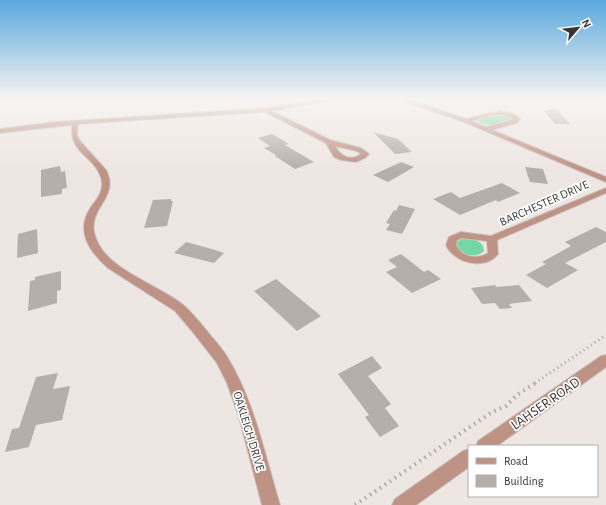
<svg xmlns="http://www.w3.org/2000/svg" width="606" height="505" viewBox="0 0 606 505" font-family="'Alegreya Sans',sans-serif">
<rect width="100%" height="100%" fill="#eee6e2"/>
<!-- green -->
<path fill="#74d8a4" d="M497 115 508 116 512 119C502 124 487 128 478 121L480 119Z
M462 239C471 238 484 240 484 251 476 259 463 255 456 247L455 243Z"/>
<!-- building -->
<path fill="#b6aeaa" d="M555 108 570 124H555L544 111Z
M373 132 398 139 412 152 395 154Z
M272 134 289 144 285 145 314 162 295 169 275 156 276 155 264 148 270 146 258 138Z
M401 162 414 167 388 182 373 175Z
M60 166 61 172 65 171 67 188 62 189V194L41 197V170Z
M525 167 543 169 548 184 530 182Z
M502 183 520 193 498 202 496 200 460 215 433 199 451 192 460 198Z
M171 199V201H173L167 226 144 228 153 200Z
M399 205 415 209 402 234 386 230 390 224 386 223 394 210 396 211Z
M596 227 606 232V242L565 263 578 270 547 288 526 275 546 264 542 262 571 246 565 242Z
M37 229 38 253 17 258 18 234Z
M186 242 212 249 224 253 214 263 174 253Z
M401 254 424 272 428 270 441 279 412 293 386 272 397 267 388 260Z
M61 271V290L57 291V303L28 311 30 281 35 280V277Z
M276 279 321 316 297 331 254 291Z
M495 285 496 287 519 285 532 301 509 304 512 308 500 309 495 303 482 304 471 288Z
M372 356 382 368 368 376 391 404 385 408 399 426 380 437 365 417 369 415 338 374Z
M58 373 53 389 70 386 62 420 36 425 29 447 5 452 12 429 19 428 36 377Z"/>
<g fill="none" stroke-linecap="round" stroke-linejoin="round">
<!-- minor casing -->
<g stroke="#cac3bf" stroke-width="2">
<path id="minor" d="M318 99H333L272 111 330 140 361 148 369 154 365 158 356 162 341 160 334 157 326 143 265 112 78 124 77 135 80 141 106 170C122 201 79 209 99 245 113 271 159 286 182 304 192 312 199 322 207 331 214 340 223 349 229 360 255 404 265 456 280 505H262L239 417 227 383 217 363 192 331 175 311 108 268C89 251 75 231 91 207 97 199 103 192 102 182 98 156 69 156 72 125L0 133V129L54 122 266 108ZM335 146 357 151 361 154C350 162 341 156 335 146Z
M398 99H407L466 119 499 111 514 114 520 119 517 123 492 130 606 177V182L464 122ZM492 115H505L514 119 486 127 472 121Z
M601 99H606V102L601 100Z
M606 188V193L497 240 498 254C485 271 454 263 446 245L449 237 461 232 491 236ZM462 238 487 241 488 253C478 260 461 257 456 245L457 240Z"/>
</g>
<!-- tertiary casing -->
<g stroke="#cac3bf" stroke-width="2">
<path id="tertiary" d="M606 355V367L497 446H476L478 441 601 356Z
M469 449V467L416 505H392L395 499 463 451Z"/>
</g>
<!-- path-far1 -->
<path stroke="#ada7a4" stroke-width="3" stroke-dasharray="1 3.5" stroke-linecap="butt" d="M535 383 606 335"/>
<!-- path -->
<path stroke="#ada7a4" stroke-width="4" stroke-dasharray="1.5 4.5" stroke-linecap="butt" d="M355 505 492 412 506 406 517 395 537 382"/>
<!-- minor -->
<use href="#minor" fill="#be9284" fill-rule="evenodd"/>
<!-- tertiary -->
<use href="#tertiary" fill="#be9284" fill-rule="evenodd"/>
</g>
<!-- sky -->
<linearGradient id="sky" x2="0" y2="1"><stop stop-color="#5aa8de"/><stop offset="0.58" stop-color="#f7f4f2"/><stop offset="1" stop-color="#f7f4f2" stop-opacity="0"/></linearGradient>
<rect width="606" height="170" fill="url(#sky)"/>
<g text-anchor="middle" stroke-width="3.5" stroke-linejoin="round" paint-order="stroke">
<!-- street labels -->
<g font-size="12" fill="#383533" stroke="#fff">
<text transform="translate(544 203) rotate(-24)" y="4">BARCHESTER DRIVE</text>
<text transform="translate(249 431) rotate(73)" y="4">OAKLEIGH DRIVE</text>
</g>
<!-- near-street labels -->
<g font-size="14" fill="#383533" stroke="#fff">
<text transform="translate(545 403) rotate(-35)" y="5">LAHSER ROAD</text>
</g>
</g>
<!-- legend -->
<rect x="468" y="445" width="130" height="52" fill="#ffffff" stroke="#afaead"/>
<rect x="476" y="458" width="20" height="6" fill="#be9284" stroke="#afaead"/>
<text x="504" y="465" font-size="12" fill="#383533">Road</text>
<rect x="476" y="475" width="20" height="12" fill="#b6aeaa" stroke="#afaead"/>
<text x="504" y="485" font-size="12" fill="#383533">Building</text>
<!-- north arrow -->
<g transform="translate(578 28) rotate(62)" stroke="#ffffff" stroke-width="3" paint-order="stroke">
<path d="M0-3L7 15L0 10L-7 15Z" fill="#383533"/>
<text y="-6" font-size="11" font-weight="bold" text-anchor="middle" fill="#383533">N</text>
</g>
</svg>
